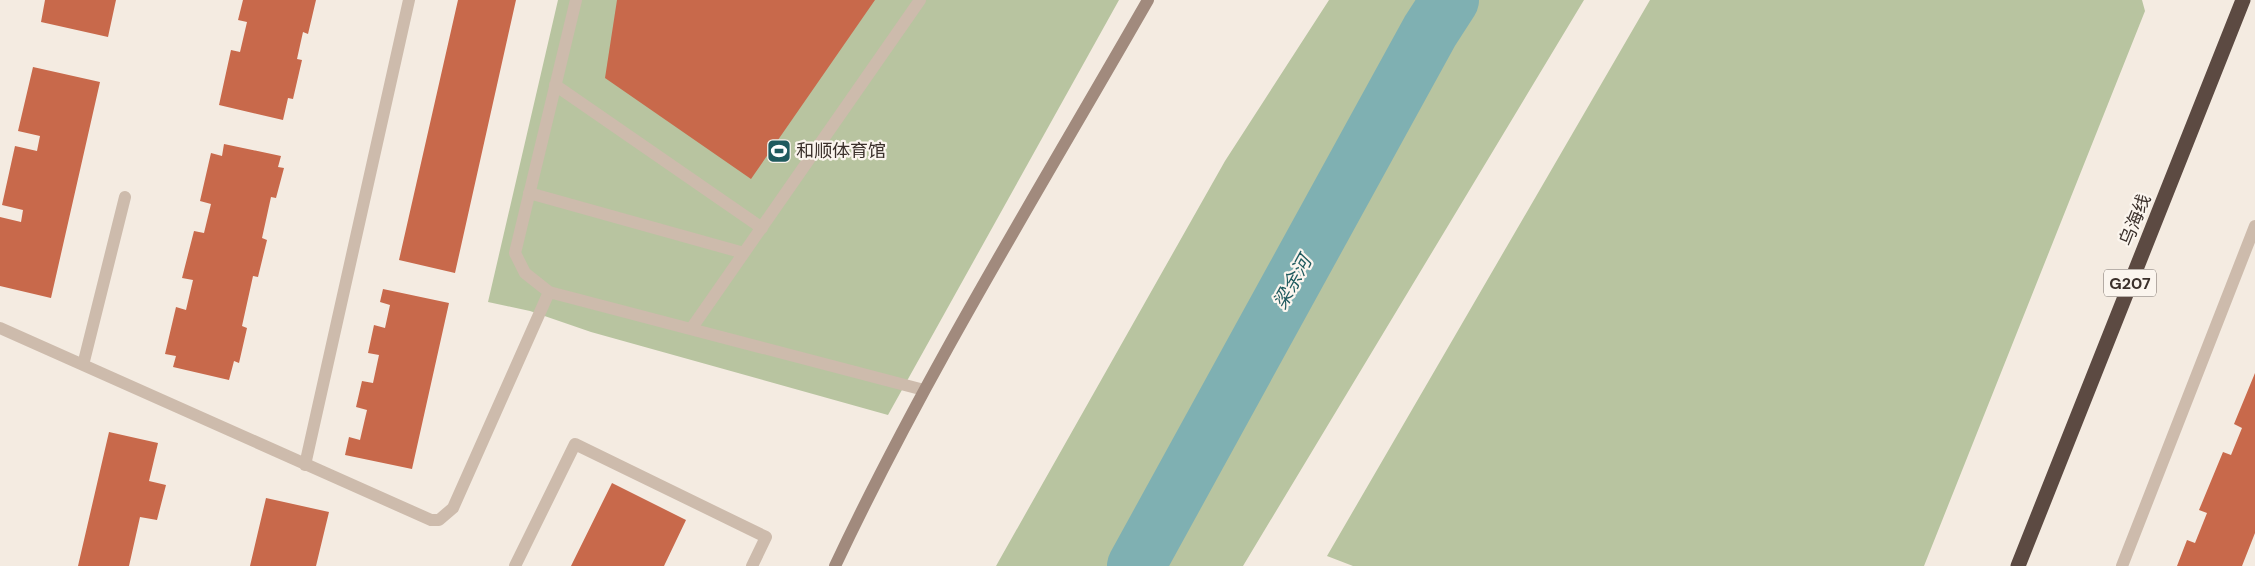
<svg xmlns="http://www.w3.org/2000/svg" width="2255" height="566" viewBox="0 0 2255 566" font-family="'DM Sans','Noto Sans SC',sans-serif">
<rect width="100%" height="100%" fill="#f4ebe1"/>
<!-- green -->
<path fill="#b8c4a0" d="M558 0H1119L888 415 591 332 530 311 488 302Z
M1329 0H1584L1243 566H996L1225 161Z
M1650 0H2142L2145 11 1924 566H1353L1327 556Z"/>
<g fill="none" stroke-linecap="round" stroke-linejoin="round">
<!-- river -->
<path stroke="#7fb0b2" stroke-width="58" d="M1136 566 1430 31 1450 0"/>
</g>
<!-- building -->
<path fill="#c8694b" d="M45 0H116L108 37 41 22Z
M243 0H316L308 34 303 32 297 59 302 60 293 99 288 98 283 120 219 105 231 50 240 52 247 22 238 20Z
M458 0H516L455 273 399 260Z
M617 0H875L751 179 605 78Z
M33 67 100 82 51 298 0 286V217L21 222 23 210 2 205 15 146 37 151 40 136 18 131Z
M224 144 281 156 278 167 284 168 276 198 271 197 262 238 267 240 258 277 253 276 242 326 247 328 239 363 234 361 229 380 173 367 176 356 165 354 176 307 186 310 193 280 182 278 194 231 204 233 211 204 200 201 211 153 222 156Z
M383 289 449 303 412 469 345 455 349 437 360 440 367 410 356 407 362 381 373 383 379 355 368 353 374 325 385 328 390 305 380 302Z
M2255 373V533L2242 566H2177L2187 540 2195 543 2207 513 2199 510 2223 452 2231 455 2242 428 2234 424Z
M109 432 158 443 149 481 166 485 157 520 140 517 129 566H78Z
M612 483 686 520 664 566H571Z
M266 498 329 512 316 566H250Z"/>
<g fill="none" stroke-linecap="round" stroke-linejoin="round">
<!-- lane -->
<path stroke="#cdbbac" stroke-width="12" d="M576 0 515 253 525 273 549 292 924 390
M555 85 762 228
M529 193 744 253
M0 328 431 520H439L453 508 549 292
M691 329 920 0
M83 365 125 197
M305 465 409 0
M515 566 575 444 766 537 752 566
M2122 566 2255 226"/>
<!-- secondary -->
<path stroke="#a18a7d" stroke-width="12" d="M835 566C927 371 1041 187 1148 0"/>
<!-- highway -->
<path stroke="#5c4a42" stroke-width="15" d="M2018 566 2243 0"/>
</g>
<!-- icons -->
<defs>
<g id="stadium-square" transform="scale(1.25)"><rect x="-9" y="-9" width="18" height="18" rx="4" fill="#1f5a5e" stroke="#fbf5ee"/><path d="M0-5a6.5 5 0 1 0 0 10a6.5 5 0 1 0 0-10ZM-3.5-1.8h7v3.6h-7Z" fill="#fff"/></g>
</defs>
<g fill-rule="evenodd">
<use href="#stadium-square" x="779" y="151"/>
</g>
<g text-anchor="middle" stroke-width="4.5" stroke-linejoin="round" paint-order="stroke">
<!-- shield labels -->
<rect fill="#fbf5ee" stroke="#756b66" stroke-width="1" x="2104" y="269.5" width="52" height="27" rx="4"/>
<g font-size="16" font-weight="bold" fill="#3b302b">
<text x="2130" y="289">G207</text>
</g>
<!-- poi labels -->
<g font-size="18" fill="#3b302b" stroke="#fbf5ee" text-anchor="start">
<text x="796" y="157">和顺体育馆</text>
</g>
<!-- street labels -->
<g font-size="18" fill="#3b302b" stroke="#fbf5ee">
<text transform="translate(2135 220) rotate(-68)" y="6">乌海线</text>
</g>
<!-- water labels -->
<g font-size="19" font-style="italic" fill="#1f5a5e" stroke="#fbf5ee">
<text transform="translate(1292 282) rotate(-61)" y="7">梁余河</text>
</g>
</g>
</svg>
